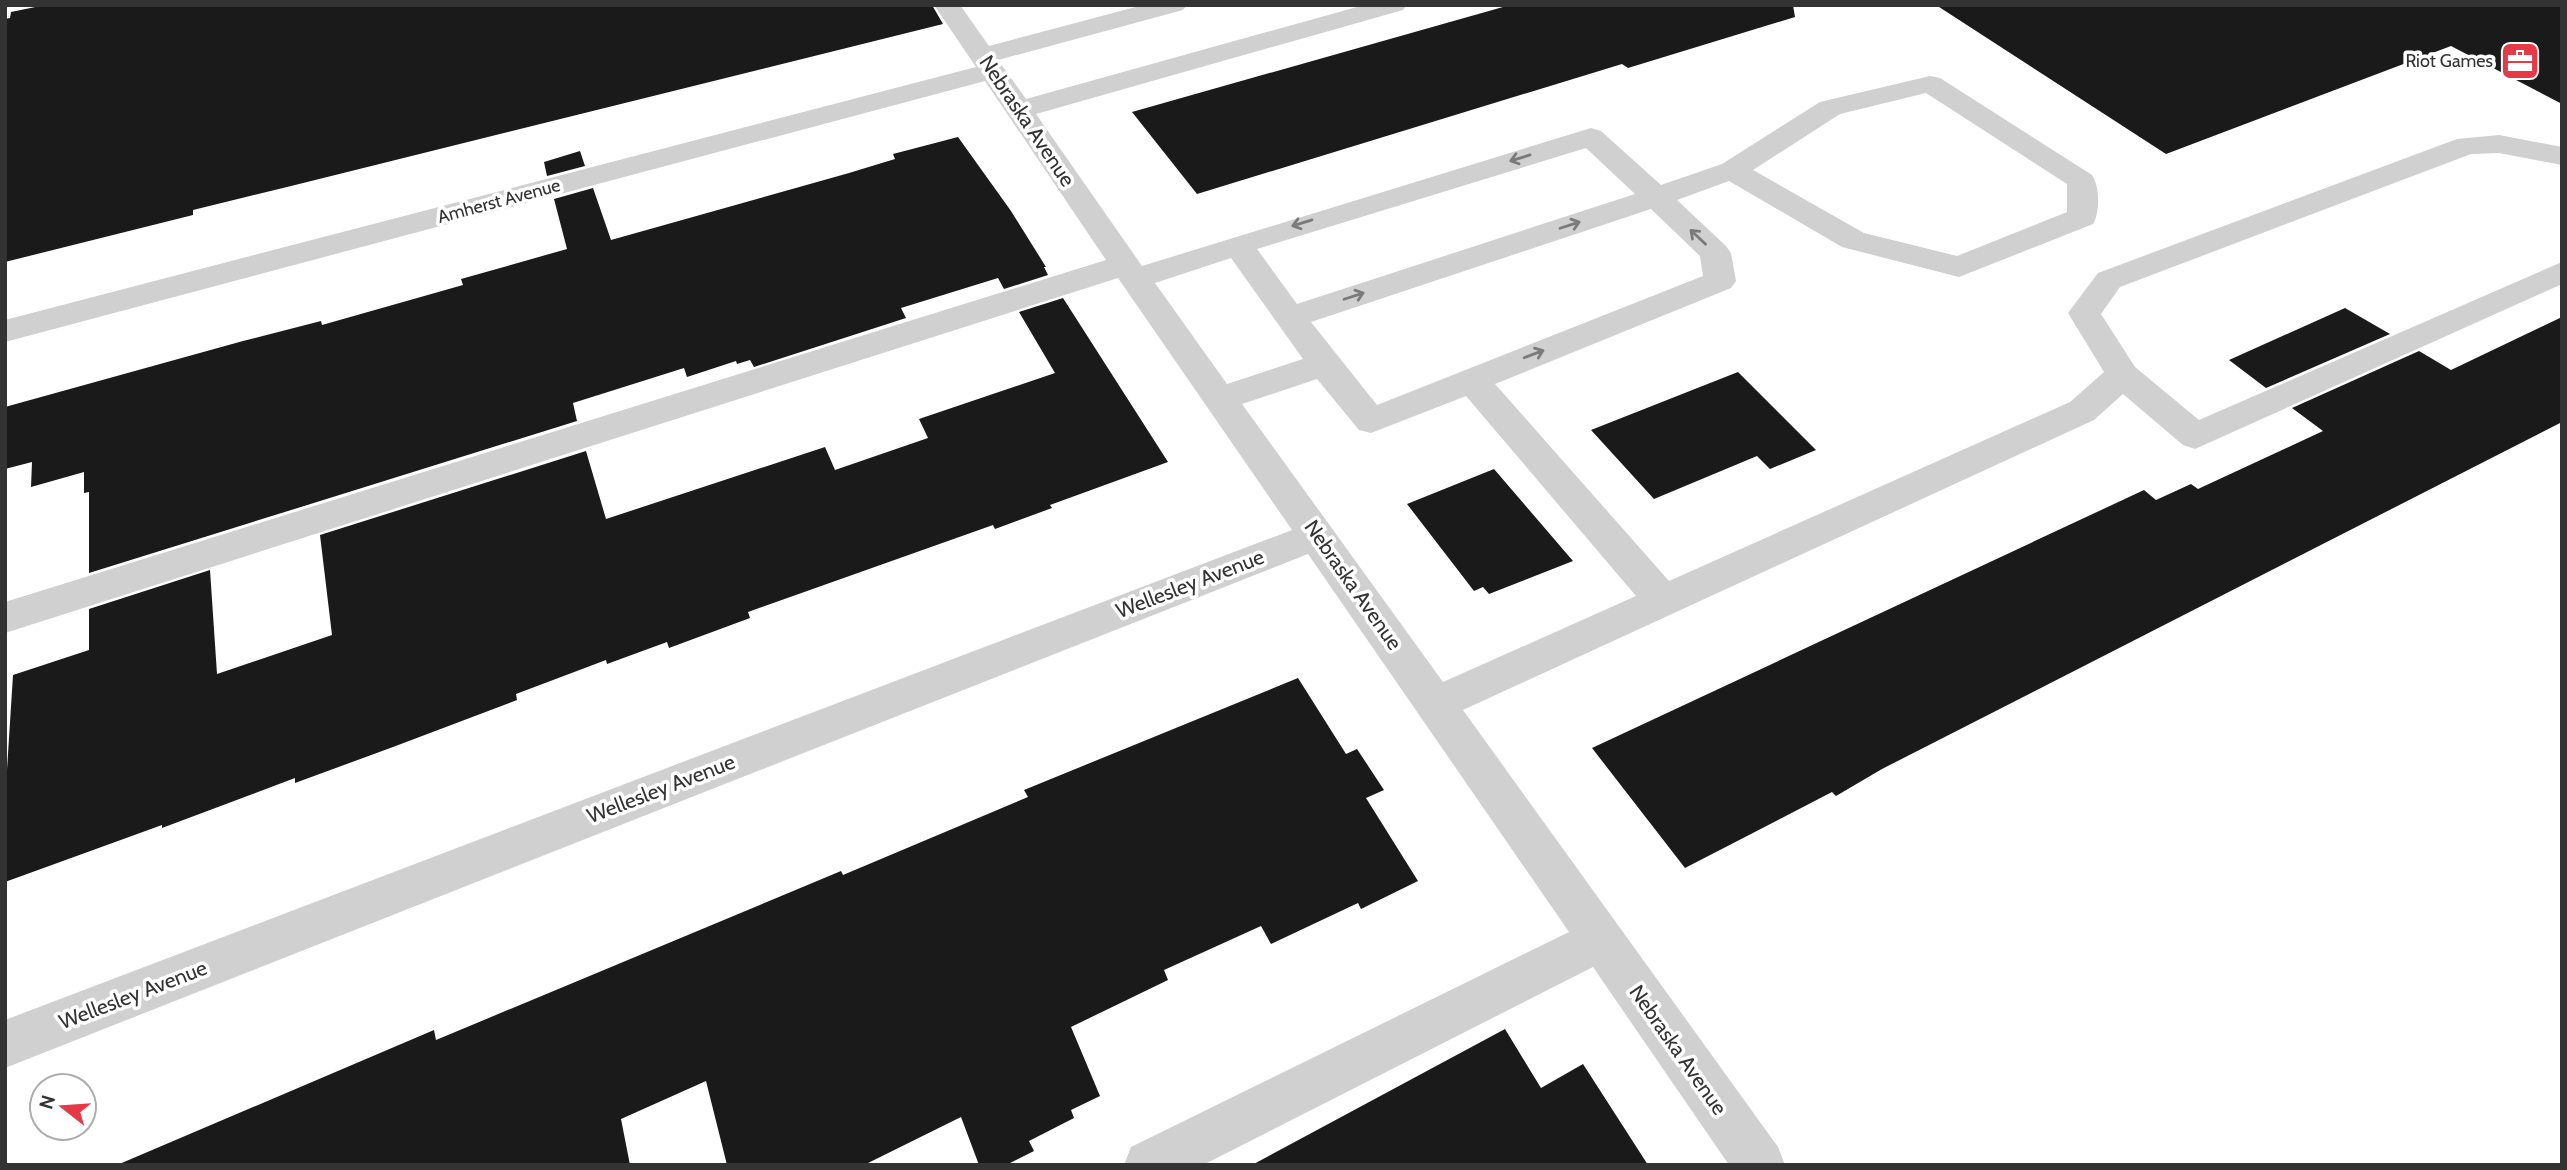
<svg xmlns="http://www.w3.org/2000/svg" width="2567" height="1170" viewBox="0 0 2567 1170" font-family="Cabin,sans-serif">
<rect width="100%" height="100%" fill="#fff"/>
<!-- building -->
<path fill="#1a1a1a" d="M45 5H932L943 24 283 188 193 210V215L5 262V19L10 18 11 12Z
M1510 5H1793L1795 17 1628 68 1622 64 1197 194 1132 112Z
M1936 5H2562V104L2451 46 2166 154Z
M958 137 1011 211 1046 267H1044L1048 275 1004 289 998 278 901 308 906 318 754 367 750 360 737 364 736 361 687 377 684 368 573 403 577 421 89 573V492L84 493V472L31 487 32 462 5 469V407L243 341 321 321 322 325 463 285 461 279 567 249 554 199 593 188 611 240 849 173 895 159 893 154Z
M580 151 585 166 547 176 544 162Z
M1063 298 1168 462 1050 505 1052 508 995 529 993 525 748 612 750 618 669 648 667 642 607 664 606 660 516 694 517 700 393 747 295 783V778L162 828V825L5 882V801L13 675 89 650V609L210 570 217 674 332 635 320 535 586 451 606 519 825 447 835 470 928 438 919 419 1055 373 1019 312Z
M2345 308 2390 334 2266 388 2229 360Z
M2562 317V422L1882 769 1836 796 1832 792 1685 868 1592 748 2144 490 2156 500 2191 484 2198 489 2323 431 2292 408 2419 351 2451 370Z
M1738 372 1816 450 1770 469 1757 456 1654 499 1591 430Z
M1494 469 1573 561 1489 594 1483 587 1474 591 1407 504Z
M1298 678 1346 754 1357 749 1384 790 1366 798 1418 881 1361 909 1358 903 1271 944 1261 926 1164 970 1168 980 1071 1027 1100 1096 1071 1110 1074 1118 1029 1141 1034 1151 1006 1165H979L961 1117 864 1165H727L706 1081 621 1119 630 1165H117L434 1030 436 1040 841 871 843 875 1028 797 1024 790Z
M1505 1029 1541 1088 1583 1064 1648 1165H1252Z"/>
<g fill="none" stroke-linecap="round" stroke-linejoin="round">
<!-- minor -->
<path fill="#d0d0d0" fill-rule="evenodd" d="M934 5H960L989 46 1143 5H1187L1183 10 998 60 1026 99 1364 5H1407L1403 10 1036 114 1142 266 1591 128 1601 131 1661 185 1722 164 1820 102 1930 76 1940 78 2092 175C2100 186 2100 213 2093 224L1959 277 1842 247 1729 181 1677 200 1726 246 1731 253 1736 281 1731 288 1495 384 1669 581 2070 402 2104 372 2068 313 2098 273 2457 139 2499 135 2562 147V165L2499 153 2471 154 2120 287 2101 314 2135 367 2199 420 2562 262V284L2195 449 2183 445 2123 394 2094 420 1463 710 1778 1147 1785 1165H1729L1593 967 1203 1165H1124L1131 1147 1569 932 1308 554 5 1068V1020L1292 530 1118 278 5 633V602L1106 260 985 81 5 342V320L976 67ZM1926 93 2067 184V212L1957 256 1864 233 1753 170 1840 114ZM1586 148 1635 194 1297 304 1257 249ZM1651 209 1700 256 1703 276 1377 405 1311 322ZM1231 258 1303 359 1227 384 1155 283ZM1317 379 1359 430 1371 433 1466 396 1636 596 1443 682 1242 404Z"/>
</g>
<!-- one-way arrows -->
<defs><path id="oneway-shaft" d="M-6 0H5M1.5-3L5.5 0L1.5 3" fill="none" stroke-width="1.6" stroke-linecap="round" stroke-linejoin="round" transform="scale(1.75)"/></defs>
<g stroke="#7a7a7a">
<use href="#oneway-shaft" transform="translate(1520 158) rotate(163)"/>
<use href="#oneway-shaft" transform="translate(1302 223) rotate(163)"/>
<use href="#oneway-shaft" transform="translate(1570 225) rotate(-18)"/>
<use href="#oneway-shaft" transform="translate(1698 237) rotate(-137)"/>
<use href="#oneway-shaft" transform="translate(1354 296) rotate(-18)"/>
<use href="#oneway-shaft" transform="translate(1534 354) rotate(-21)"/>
</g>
<!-- icons -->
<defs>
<g id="office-square" transform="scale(2.0125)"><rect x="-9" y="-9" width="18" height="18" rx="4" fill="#e63946" stroke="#fff"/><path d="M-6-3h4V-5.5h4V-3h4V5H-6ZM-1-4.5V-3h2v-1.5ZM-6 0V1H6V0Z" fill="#fff"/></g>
</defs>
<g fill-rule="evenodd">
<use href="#office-square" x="2520" y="61"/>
</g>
<g text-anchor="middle" stroke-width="7" stroke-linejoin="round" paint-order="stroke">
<!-- far-poi labels -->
<g font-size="18" fill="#333" stroke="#fff" text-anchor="end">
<text x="2493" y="67">Riot Games</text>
</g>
<!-- far-street labels -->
<g font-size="18" fill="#333" stroke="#fff">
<text transform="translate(499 201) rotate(-15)" y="6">Amherst Avenue</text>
</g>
<!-- street labels -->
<g font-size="21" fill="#333" stroke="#fff">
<text transform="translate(1027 121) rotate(56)" y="7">Nebraska Avenue</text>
<text transform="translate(1190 584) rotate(-21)" y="7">Wellesley Avenue</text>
<text transform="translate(1353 585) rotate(55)" y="7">Nebraska Avenue</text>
<text transform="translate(661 789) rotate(-21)" y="7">Wellesley Avenue</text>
<text transform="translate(133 995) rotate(-21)" y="7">Wellesley Avenue</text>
<text transform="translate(1678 1050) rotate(55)" y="7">Nebraska Avenue</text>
</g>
</g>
<!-- border -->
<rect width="2567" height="1170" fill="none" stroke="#333333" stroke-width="14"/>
<!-- north arrow -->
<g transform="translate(63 1107) rotate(287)"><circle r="33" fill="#ffffff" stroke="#adadad" stroke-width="2"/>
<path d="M0-5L12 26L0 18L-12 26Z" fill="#e63946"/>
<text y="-10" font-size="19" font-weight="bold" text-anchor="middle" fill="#333333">N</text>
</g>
</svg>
